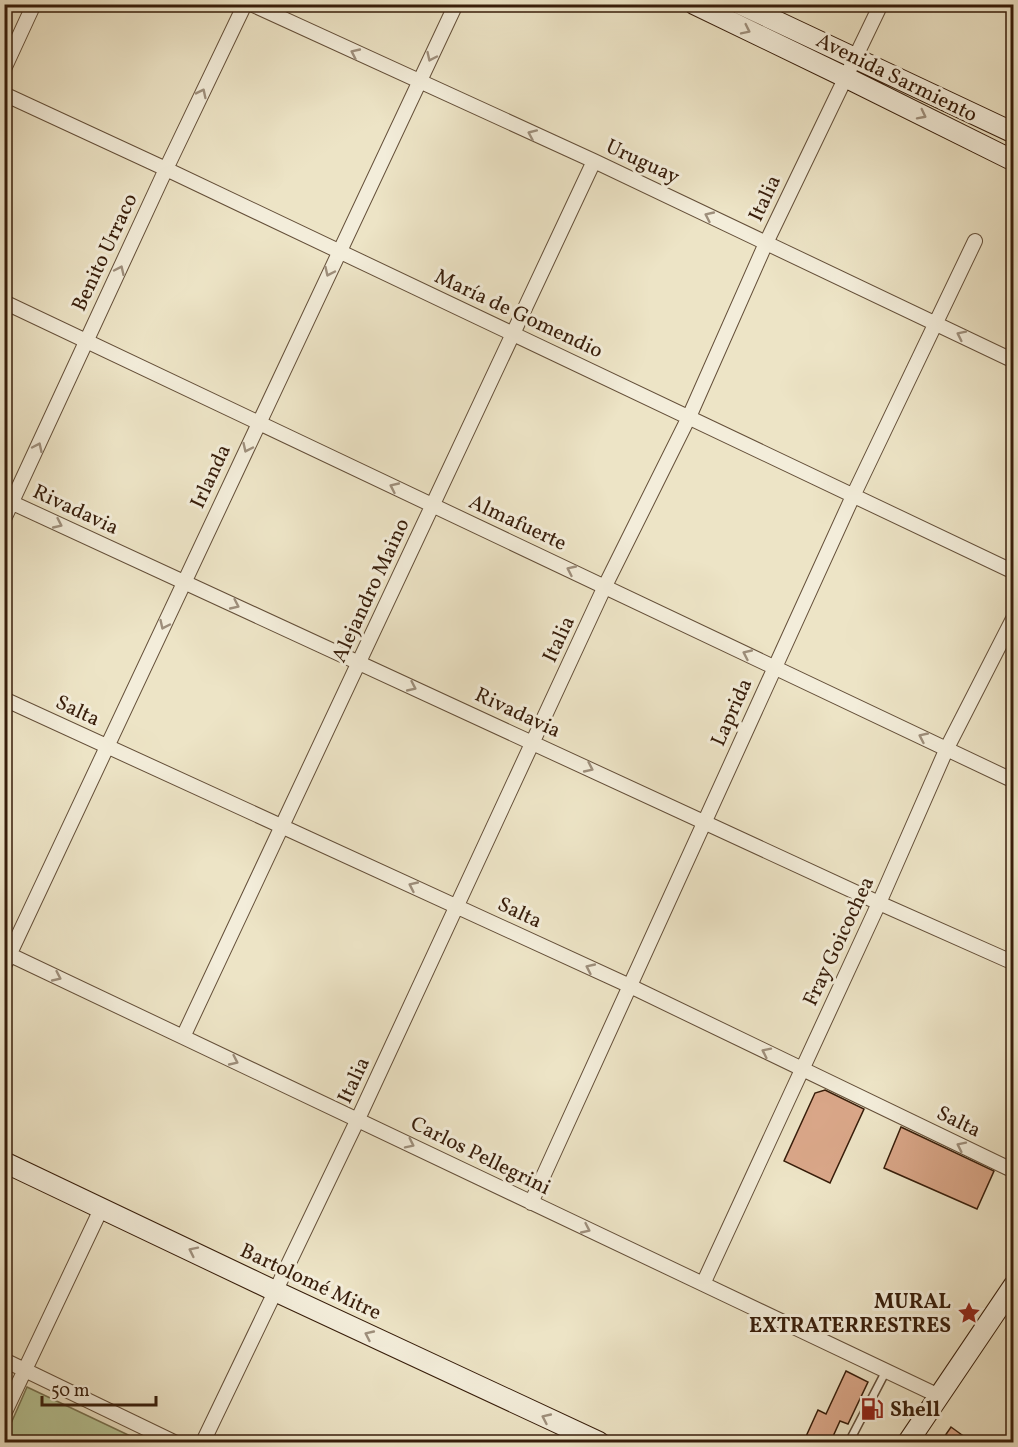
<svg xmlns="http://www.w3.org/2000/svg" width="1018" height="1447" viewBox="0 0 1018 1447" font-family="Vollkorn,serif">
<rect width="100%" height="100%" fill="#ede4c6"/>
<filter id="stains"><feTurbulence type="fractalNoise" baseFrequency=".00333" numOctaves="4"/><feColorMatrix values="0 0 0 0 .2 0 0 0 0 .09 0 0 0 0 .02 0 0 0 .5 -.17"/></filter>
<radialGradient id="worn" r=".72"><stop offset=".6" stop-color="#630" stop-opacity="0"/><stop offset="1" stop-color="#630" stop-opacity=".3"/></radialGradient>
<!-- green -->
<path fill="#b7c596" stroke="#777150" stroke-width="1.5" d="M27 1387 143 1442H5V1437Z"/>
<!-- building -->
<path fill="#daa789" stroke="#371d0a" stroke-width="1.5" d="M825 1090 864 1109 830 1183 784 1161 815 1093Z
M901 1127 994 1171 977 1209 884 1168Z
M846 1371 868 1382 848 1424 840 1421 830 1443H803L818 1410 826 1414Z
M951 1427 973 1443H940Z"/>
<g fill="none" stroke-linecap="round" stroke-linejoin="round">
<!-- lane casing -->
<g stroke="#644f39" stroke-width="10">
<path id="lane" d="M849 1442 886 1371"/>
</g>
<!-- street casing -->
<g stroke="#644f39" stroke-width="16">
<path id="street" d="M251 4 594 161 1014 361
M4 69 34 4
M4 94 166 169 1014 572
M4 302 1014 781
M4 499 879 903 1014 963
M4 519 166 169 245 4
M4 699 630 986 1014 1171
M4 952 939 1396
M4 966 456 4
M183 1037 594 161
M531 1203 853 496 975 241
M703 1284 879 903 947 748 1014 617
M4 1360 174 1442
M4 1414 102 1207
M203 1442 358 1119 605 586 689 417 766 243 881 4"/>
</g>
<!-- secondary casing -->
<g stroke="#371d0a" stroke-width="22">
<path id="secondary" d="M694 4 845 77 1014 161
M740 4 1014 133
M4 1162 277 1292 599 1442
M908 1442 1014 1285"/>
</g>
<!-- lane -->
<use href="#lane" stroke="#f3edda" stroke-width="7"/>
<!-- street -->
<use href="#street" stroke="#f3edda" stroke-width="14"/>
<!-- secondary -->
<use href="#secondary" stroke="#f3edda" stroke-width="20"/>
</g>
<!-- one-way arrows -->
<defs><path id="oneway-chevron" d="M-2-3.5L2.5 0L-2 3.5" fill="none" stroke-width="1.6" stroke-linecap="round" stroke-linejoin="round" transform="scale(1.5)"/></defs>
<g stroke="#9e8f7c">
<use href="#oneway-chevron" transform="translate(746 30) rotate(26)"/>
<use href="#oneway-chevron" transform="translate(355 53) rotate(-155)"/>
<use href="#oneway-chevron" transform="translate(431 57) rotate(115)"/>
<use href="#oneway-chevron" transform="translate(202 93) rotate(-64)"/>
<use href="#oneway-chevron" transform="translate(922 115) rotate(27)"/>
<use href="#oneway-chevron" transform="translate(532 134) rotate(-156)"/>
<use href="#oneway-chevron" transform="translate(709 216) rotate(-155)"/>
<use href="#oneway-chevron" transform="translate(120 270) rotate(-65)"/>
<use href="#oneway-chevron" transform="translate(329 272) rotate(115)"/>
<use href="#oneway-chevron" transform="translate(961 335) rotate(-154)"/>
<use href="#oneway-chevron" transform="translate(38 447) rotate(-65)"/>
<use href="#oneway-chevron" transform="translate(247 448) rotate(115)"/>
<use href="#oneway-chevron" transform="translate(394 487) rotate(-155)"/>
<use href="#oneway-chevron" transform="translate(58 524) rotate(25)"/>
<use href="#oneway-chevron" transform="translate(571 570) rotate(-155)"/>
<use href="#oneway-chevron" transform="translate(235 605) rotate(25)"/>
<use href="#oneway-chevron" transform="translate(164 625) rotate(115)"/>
<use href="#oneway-chevron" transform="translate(747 654) rotate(-155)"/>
<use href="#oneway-chevron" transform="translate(412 687) rotate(25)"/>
<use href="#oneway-chevron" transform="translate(923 737) rotate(-155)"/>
<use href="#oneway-chevron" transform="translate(589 768) rotate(25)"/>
<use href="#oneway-chevron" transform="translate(413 886) rotate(-155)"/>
<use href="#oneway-chevron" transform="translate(590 968) rotate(-155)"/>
<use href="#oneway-chevron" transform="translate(57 977) rotate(25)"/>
<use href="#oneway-chevron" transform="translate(766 1052) rotate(-154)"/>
<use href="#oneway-chevron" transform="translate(234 1061) rotate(25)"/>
<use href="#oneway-chevron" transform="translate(410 1144) rotate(26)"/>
<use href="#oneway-chevron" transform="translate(961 1146) rotate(-154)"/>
<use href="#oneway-chevron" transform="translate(586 1229) rotate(25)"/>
<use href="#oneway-chevron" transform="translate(193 1251) rotate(-154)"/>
<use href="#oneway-chevron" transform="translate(369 1335) rotate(-155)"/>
<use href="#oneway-chevron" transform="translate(546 1418) rotate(-155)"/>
</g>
<!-- icons -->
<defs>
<g id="sight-bare" transform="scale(1.8)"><path d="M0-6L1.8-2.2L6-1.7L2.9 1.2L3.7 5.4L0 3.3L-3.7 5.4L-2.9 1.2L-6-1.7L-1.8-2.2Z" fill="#8f2418" stroke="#f3edda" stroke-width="2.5" paint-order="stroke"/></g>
<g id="fuel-bare" transform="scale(1.8)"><path d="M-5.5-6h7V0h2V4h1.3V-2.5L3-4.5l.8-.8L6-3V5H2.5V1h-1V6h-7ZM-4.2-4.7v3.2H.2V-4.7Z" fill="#8f2418" stroke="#f3edda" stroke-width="2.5" paint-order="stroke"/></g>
</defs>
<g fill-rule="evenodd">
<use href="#sight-bare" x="969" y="1313"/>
<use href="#fuel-bare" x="872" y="1409"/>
</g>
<g text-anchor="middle" stroke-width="6" stroke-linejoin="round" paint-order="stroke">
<!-- street labels -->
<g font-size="21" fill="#371d0a" stroke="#f3edda">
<text transform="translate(897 77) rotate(26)" y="7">Avenida Sarmiento</text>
<text transform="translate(643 161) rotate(25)" y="7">Uruguay</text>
<text transform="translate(764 198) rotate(-65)" y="7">Italia</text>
<text transform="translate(104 252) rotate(-65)" y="7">Benito Urraco</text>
<text transform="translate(519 313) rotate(25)" y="7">María de Gomendio</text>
<text transform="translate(210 476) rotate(-65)" y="7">Irlanda</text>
<text transform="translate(76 509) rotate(25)" y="7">Rivadavia</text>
<text transform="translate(518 522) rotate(25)" y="7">Almafuerte</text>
<text transform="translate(370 590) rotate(-65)" y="7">Alejandro Maino</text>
<text transform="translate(558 639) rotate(-65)" y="7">Italia</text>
<text transform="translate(78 710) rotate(25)" y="7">Salta</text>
<text transform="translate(518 712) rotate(25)" y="7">Rivadavia</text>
<text transform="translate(731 712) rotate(-66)" y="7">Laprida</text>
<text transform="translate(520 912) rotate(25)" y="7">Salta</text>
<text transform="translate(838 941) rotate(-65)" y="7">Fray Goicochea</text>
<text transform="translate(353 1080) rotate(-65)" y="7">Italia</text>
<text transform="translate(959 1121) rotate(26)" y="7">Salta</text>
<text transform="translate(481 1155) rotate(26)" y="7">Carlos Pellegrini</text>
<text transform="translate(311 1281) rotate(25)" y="7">Bartolomé Mitre</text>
</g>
<!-- poi labels -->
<g font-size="21" font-weight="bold" fill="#371d0a" stroke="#f3edda" text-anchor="end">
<text x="951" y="1308">MURAL<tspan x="951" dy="24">EXTRATERRESTRES</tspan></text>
<text x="890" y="1416" text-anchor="start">Shell</text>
</g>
</g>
<!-- margin -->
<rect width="1018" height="1447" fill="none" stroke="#ede4c6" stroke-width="24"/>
<rect x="6" y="6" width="1006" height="1435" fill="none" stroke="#371d0a" stroke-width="3"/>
<rect x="12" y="12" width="994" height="1423" fill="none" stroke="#371d0a" stroke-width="1.5"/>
<!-- scale -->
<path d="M42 1396v9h114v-9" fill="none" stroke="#371d0a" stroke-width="3"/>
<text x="51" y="1396" font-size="18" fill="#371d0a" stroke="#f3edda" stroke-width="4.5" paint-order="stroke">50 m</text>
<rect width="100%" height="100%" filter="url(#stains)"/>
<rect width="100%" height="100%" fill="url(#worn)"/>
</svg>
